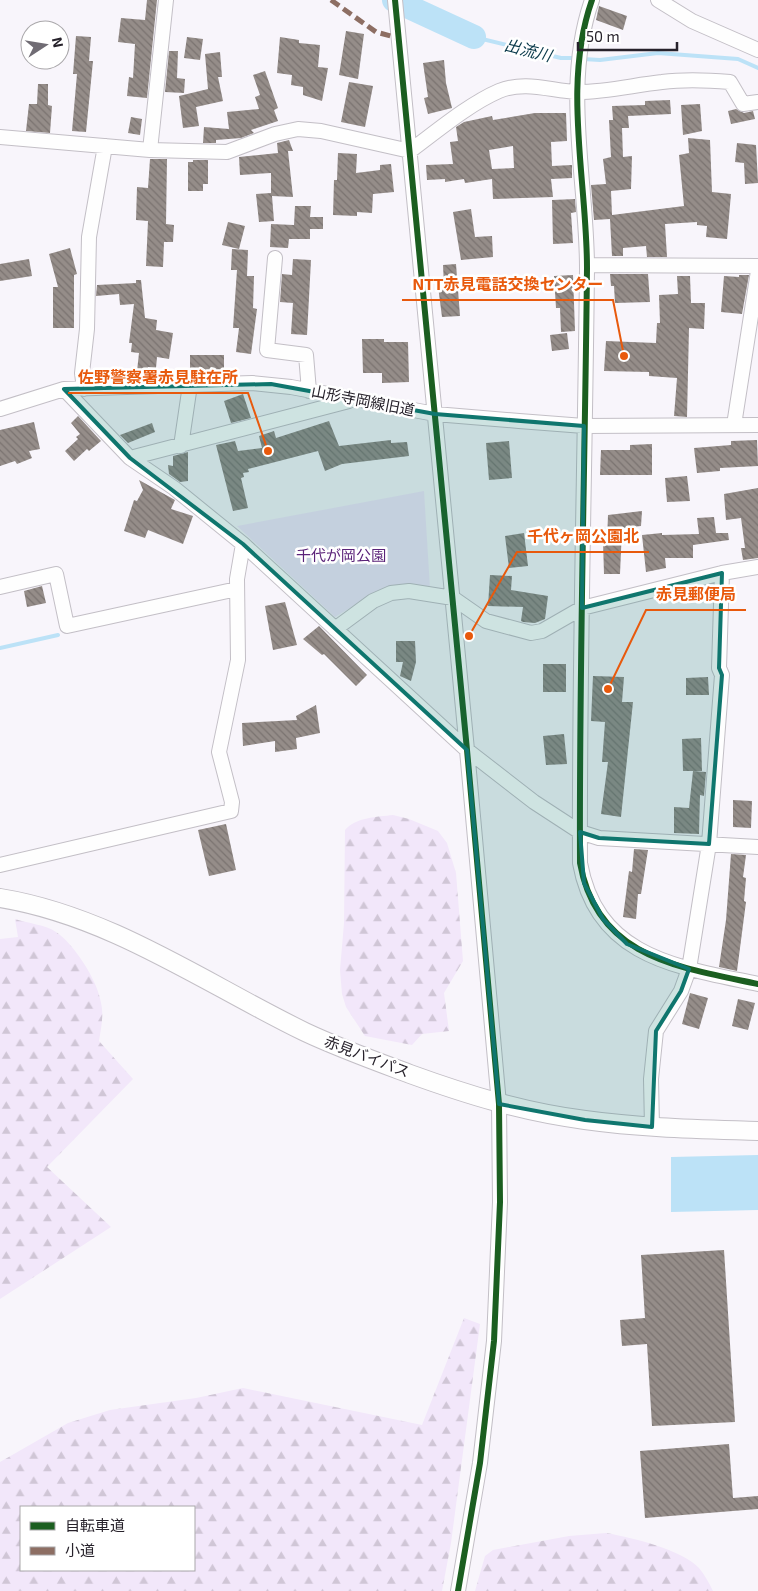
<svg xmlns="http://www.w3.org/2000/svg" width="758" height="1591" viewBox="0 0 758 1591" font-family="'Exo 2','Noto Sans JP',sans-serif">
<defs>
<pattern id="forest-firs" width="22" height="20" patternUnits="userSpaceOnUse" patternTransform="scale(1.25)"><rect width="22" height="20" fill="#f2e7fa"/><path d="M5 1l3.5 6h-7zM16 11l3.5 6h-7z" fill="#d0c6d6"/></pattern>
<pattern id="building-back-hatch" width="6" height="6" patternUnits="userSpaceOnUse" patternTransform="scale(1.25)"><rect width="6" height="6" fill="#958d89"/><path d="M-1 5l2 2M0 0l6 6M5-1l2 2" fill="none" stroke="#7a7370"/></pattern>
</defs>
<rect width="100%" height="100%" fill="#f8f5fb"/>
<!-- forest -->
<path fill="url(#forest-firs)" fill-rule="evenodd" d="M393 815 409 819 438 831 447 843 456 873 463 961 444 993 449 1031 422 1034 412 1045 365 1036 346 1007 342 994 340 970 344 923 345 830C356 817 377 817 393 815Z
M15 919C27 923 46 925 56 932 74 944 98 981 101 1003 104 1016 101 1028 99 1041L133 1079 47 1167 111 1227 0 1299V939L18 937Z
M464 1318 480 1324 451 1543 442 1591H0V1462L68 1423 110 1410 196 1398 243 1388 422 1425ZM194 1507V1570H21V1507Z
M606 1533C630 1537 683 1550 699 1568 705 1575 709 1583 713 1591H475L485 1556 493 1550 569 1536Z"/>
<!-- park -->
<path fill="#f2e7fa" d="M424 491 430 588 373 594 335 617 237 526Z"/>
<!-- water -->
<path fill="#bce2f7" d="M758 1155V1210L671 1212V1157Z"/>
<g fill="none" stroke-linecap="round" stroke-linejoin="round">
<!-- stream -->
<path stroke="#bce2f7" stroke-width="4" d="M474 37 561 58H576
M583 59 600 60 658 53 738 59 758 68
M0 648 58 635"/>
<!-- river -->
<path stroke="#bce2f7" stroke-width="24" d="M394 0 474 37"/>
</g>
<!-- building -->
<path fill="url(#building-back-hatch)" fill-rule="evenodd" d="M147 0H157L147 98 127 96 129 77 133 78 135 44 118 42 121 18 145 20Z
M599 6 627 16 623 30 596 20Z
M346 31 364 34 358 79 339 75Z
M76 36 91 37 89 61H93L86 132 72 131 77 74H73Z
M187 37 203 39 200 60 184 58Z
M280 37 299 40V43L320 45 318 67 328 68 322 101 303 95V87L291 85 292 75 277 73Z
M169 51H178L177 78 185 79 184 93 165 92Z
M220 52 222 77H218L223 101 196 107 199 126 183 128 179 96 208 89 205 54Z
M444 60 446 83 452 108 428 114 424 98 428 97 423 63Z
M265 71 278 108 274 110 278 121 251 130 254 133 241 138 216 140V143H203L204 127 229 129 227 112 259 109 255 97 260 95 253 75Z
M349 82 373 86 365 127 341 122Z
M38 84H48V105L52 106 50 133 26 131 29 104H37Z
M670 100 671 114 628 116 629 128H622L623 157 632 156 631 189 611 191 612 215 684 206 679 155 689 153 688 138 710 140 712 192 731 194 727 239 706 237 707 226 697 225V222L665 224 667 257H647L646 246 623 248V256H612L610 219 594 220 591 185 606 184 603 159 611 157 609 120H613L612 106 645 105V101Z
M700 104 702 131 683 135 681 105Z
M736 109 744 113 753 111 755 119 731 124 728 111Z
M535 113H566L567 141 551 142 552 166 572 165V178L551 179 553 197 493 199 492 179 465 183 464 179 445 182V179L427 180 426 165 453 164 450 142 458 141 456 127 464 122 492 116 493 120ZM513 146 514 168 492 169 489 150Z
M131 117 142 119 140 135 128 133Z
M289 140 293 151H288L293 197 272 196 274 221 259 222 256 194 271 193V173L240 175 239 157 278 153 277 143Z
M737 143 756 145 758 183 745 184 744 163 735 162Z
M338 153 357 154 356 173 380 170V165L391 164 394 192 373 194 372 213 357 212V216L333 215 334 180H337Z
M150 159H167L166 224 174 225 173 242H164L163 267 146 266 148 221 136 220 137 187 148 188Z
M193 160H208V184H203V191H188V162H193Z
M575 199 576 212 571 213 573 243 553 244 552 200Z
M295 206H311L310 217H323V229H310V239H289L288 248 270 247 271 224 294 225Z
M471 209 475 237 492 236 493 257 461 260 453 212Z
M228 222 245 226 239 249 222 245Z
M70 248 77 274 74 275V328H53V287H58L49 254Z
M232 249 248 250 247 276H254L253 308 257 309 251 354 236 352 239 328H233L237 270H231Z
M29 259 32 276 0 281V264Z
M293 259 311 260 307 335 291 334 293 303 280 302 282 274 292 275Z
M456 264 460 316 442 317 438 286H444L443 265Z
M610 274H648L650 302 615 303 614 286H611Z
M573 275 575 331 561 332 560 308H556L554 276Z
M739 275H749L742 314 721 312 724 276 739 277Z
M677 276H690L691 303H705L704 329 689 328 687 417 674 416 677 378 649 376V372L604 371 606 341 656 343 657 323H660L659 295 678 294Z
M136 280H141L145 318 157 320 156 330 173 333 169 359 157 357 156 368 148 367V372L137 371 139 353 131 352 132 343H129L134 304 120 305 119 294 96 296 97 285 136 283Z
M567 333 569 349 552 351 550 335Z
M362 339H384V342H408L409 382 382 383V373H363Z
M190 355H224V373L205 374V369H190Z
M243 394 251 418 231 423 224 401Z
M78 416 101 441 89 451 87 449 74 461 65 451 78 439 76 437 80 434 71 423Z
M329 421 339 446 391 440V443L407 442 409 456 342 464 325 471 318 451 248 469 249 472 243 473 244 477 241 478 248 508 233 511 216 445 235 441 238 451 262 448 259 436 274 431 276 438Z
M34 422 40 449 29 451 32 458 17 464 15 461 0 466V430Z
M152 423 155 432 128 443 120 435Z
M757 440 758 466 720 468V471L697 473 694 448 731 445V441Z
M509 441 512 478 489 480 486 443Z
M652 444V475H600L601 450H630V445Z
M188 452V481L180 482 169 474 168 465 173 466V456Z
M687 476 690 501 667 502 665 478Z
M139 480 175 500 171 509 193 516 183 544 148 530 145 538 124 531 134 500 137 501 143 490Z
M758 488V558L743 560 741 548H745L741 518 726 520 724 494Z
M642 511 641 526 622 528 620 574H604L603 541 607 542 608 515Z
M714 517 716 533H728L729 540 693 545V558H665L666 568 646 572 642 535 662 533V535L699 534 697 518Z
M524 533 528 566 509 568 505 536Z
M490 575 512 576 511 590 548 596 545 619 535 623 523 622 521 621 523 607 488 606Z
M42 586 46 603 27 607 24 591Z
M285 602 297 645 273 650 265 606Z
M319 626 367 675 356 686 324 654 322 655 303 639Z
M396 641H415L416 662 411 681 400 676 403 662H396Z
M543 664H566V692H543Z
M593 676 624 677 622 702H633L621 817 601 814 608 762H602L605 722 591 721Z
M708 677 709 695H686V678Z
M316 705 320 733 296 738 297 749 275 752V741L243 746 242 723 297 720 296 716Z
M564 734 567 764 546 765 543 736Z
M701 738 702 771H683L682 739Z
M693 771 706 772 704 796 700 795 699 834 674 833V807L689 808Z
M733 800 752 801 751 828 733 827Z
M226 824 236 870 209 876 198 830Z
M634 849 648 850 641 894H638L636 919 623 917 629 871 632 872Z
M731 854 746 855 743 877 746 878 744 901 746 902 737 971 719 967 726 920Z
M690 993 708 998 699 1029 682 1024Z
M738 999 755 1003 748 1030 732 1026Z
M724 1250 735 1422 652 1426 647 1344 622 1346 620 1320 645 1318 641 1255Z
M729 1444 733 1498 758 1496V1509L645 1518 640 1451Z"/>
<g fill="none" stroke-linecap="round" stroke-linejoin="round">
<!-- minor casing -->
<g stroke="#c3bfc6" stroke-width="16">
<path id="minor" d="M395 0 467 750 499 1104 500 1202 494 1341 480 1463 458 1591
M592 0C562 85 587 180 587 268 585 466 579 665 580 863 597 958 678 967 758 984
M658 0 692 21 758 50
M0 137 150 150 227 152 275 134 298 129 321 131 410 151C437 131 469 104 499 91 526 80 551 91 578 92 607 92 634 85 662 82 685 79 707 80 730 82L743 104 758 102
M150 150 166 0
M275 258 267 350 306 355 309 391
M587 265 758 266
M64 389 130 458 349 401
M84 389 82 373 87 329 89 237 105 146
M0 409 64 389 252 383 291 387 435 414 519 421 584 426 758 425
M734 425 758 271
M181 446 190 385
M130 458 174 488 243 544 467 750 534 802 580 832 599 838 758 847
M0 587 56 574 67 626 237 589
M335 629 373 601 391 593 409 591 453 598 486 621 531 633 542 631 582 608 722 573 758 567
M0 865 231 811 232 802 219 752 238 660 237 579 243 544
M652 1127 651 1079 656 1031 681 991 689 969 709 844 722 675 719 668 722 573"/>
</g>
<!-- major casing -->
<g stroke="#c3bfc6" stroke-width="20">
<path id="major" d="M0 898C111 916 206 984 305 1032 339 1048 375 1061 410 1074 468 1095 523 1112 585 1120 642 1128 700 1129 758 1131"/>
</g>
<!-- minor -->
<use href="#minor" stroke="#fefefe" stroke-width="14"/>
<!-- major -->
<use href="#major" stroke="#fefefe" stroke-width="18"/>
<!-- quiet -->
<path stroke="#8d6e63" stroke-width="5" stroke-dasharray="10 5" stroke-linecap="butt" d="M331 0 376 32 398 38"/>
<!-- cycleway casing -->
<g stroke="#fff" stroke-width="9">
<path id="cycleway" d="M395 0 467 750 499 1104 500 1202 494 1341 480 1463 458 1591
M592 0C562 85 587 180 587 268 585 466 579 665 580 863 597 958 678 967 758 984"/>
</g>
<!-- cycleway -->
<use href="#cycleway" stroke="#1b5e20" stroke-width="6"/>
</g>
<!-- marked area -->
<path fill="#0f766e" fill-opacity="0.2" stroke="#0f766e" stroke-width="4" stroke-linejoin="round" d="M271 384 435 414 584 426 582 608 722 573 719 668 722 675 709 844 599 838 580 832 584 883 603 919 627 944 689 969 681 991 656 1031 652 1127 585 1120 499 1104 467 750 243 544 130 458 64 389Z"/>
<g text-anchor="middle" stroke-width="5" stroke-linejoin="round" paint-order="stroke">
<!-- street labels -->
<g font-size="15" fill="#27222b" stroke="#fff">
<text transform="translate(363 401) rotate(11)" y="5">山形寺岡線旧道</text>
<text transform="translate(367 1057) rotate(21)" y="5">赤見バイパス</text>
</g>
<!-- park labels -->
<g font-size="15" fill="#5b2379" stroke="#fff">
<text x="341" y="561">千代が岡公園</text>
</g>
<!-- water labels -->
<g font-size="16" font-style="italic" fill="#09394a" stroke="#fff">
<text transform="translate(528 50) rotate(14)" y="6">出流川</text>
</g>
</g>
<!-- callouts -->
<path fill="none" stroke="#e8590c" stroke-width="2" d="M624 356L613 300H402M268 451L248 393H68M469 636L517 552H649M608 689L646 610H746"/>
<g fill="#e8590c" stroke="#fff" stroke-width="2">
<circle cx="624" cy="356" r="5"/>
<circle cx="268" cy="451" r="5"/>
<circle cx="469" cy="636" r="5"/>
<circle cx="608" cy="689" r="5"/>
</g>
<g font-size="16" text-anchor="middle" font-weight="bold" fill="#e8590c" stroke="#fff" stroke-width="5" stroke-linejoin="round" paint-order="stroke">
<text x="508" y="290">NTT赤見電話交換センター</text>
<text x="158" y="383">佐野警察署赤見駐在所</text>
<text x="583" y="542">千代ヶ岡公園北</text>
<text x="696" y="600">赤見郵便局</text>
</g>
<!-- legend -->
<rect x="20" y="1506" width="175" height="65" fill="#ffffff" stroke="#a9a7aa"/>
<rect x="30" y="1522" width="25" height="8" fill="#1b5e20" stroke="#a9a7aa"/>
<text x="65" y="1531" font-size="15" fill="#27222b">自転車道</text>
<rect x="30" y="1547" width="25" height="8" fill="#8d6e63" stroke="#a9a7aa"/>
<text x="65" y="1556" font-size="15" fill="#27222b">小道</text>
<!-- north arrow -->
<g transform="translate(45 45) rotate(78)"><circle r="24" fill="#ffffff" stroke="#a9a7aa"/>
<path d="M0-4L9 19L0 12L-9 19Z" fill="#706c74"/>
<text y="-8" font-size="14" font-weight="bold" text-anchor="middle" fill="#27222b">N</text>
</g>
<!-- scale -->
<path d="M578 42v8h99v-8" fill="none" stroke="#27222b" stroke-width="2.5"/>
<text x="586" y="42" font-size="15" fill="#27222b" stroke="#ffffff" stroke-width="4" paint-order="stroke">50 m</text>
</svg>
